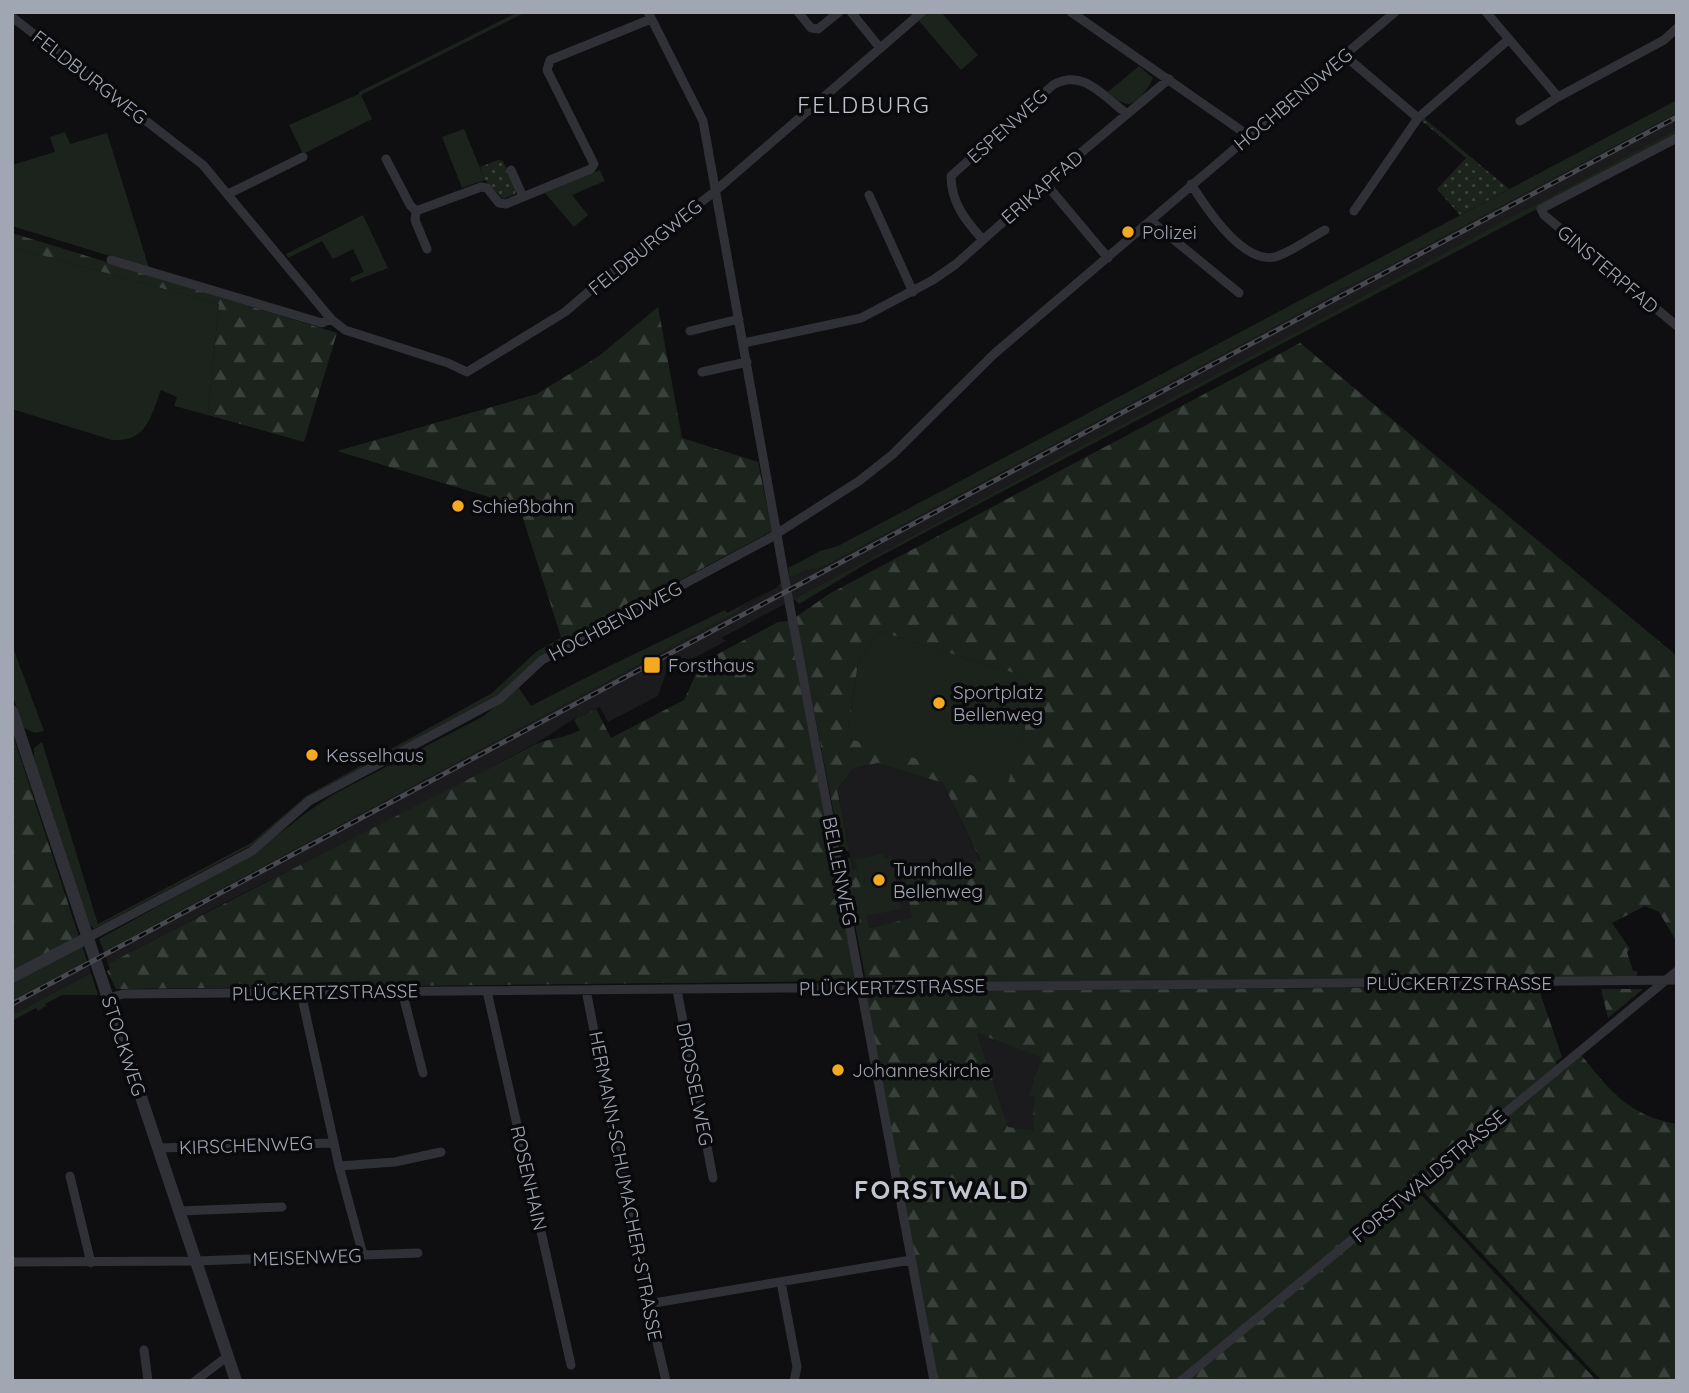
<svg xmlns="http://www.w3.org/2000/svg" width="1689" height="1393" viewBox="0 0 1689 1393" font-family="Quicksand,sans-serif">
<defs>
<pattern id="forest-firs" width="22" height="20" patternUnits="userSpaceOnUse" patternTransform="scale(1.75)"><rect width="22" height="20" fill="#1c231c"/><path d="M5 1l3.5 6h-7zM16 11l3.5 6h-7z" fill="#3a403b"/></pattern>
<pattern id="park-dots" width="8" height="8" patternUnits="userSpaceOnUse" patternTransform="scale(1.75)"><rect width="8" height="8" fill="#1c231c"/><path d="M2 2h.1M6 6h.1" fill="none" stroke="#3a403b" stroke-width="1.8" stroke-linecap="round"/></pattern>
</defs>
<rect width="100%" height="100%" fill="#0f0f11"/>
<!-- built -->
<path fill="#1b1b1e" d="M1677 113V129L721 638 726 641 666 673 658 696 608 722 600 707 580 717 578 716 540 741 424 803 222 904 108 964 104 952 739 610V608L776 588 789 573 790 578 804 571 821 568 1336 294 1340 289 1424 247Z
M878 763 943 783 981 862 904 871 913 918 868 928 858 871H853L837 789 854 768Z
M87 961 91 973 12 1015V1001Z
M977 1033 1043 1058 1030 1094 1035 1097 1033 1108 1035 1132 1008 1127Z"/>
<!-- green -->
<path fill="#1c231c" d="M518 12H526L361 95 372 119 303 154 289 125 359 94V92Z
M929 12H941L978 55 961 70 919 21Z
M1139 66 1153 78C1149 87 1139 103 1128 104 1121 104 1113 96 1108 92Z
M1677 100V113L1352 285 1340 289 1336 294 821 568 804 571 790 578 788 568 820 551 838 546Z
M464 129 485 180 462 188 442 137Z
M1677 129V135L869 562 799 604 794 599Z
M65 132 70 144 107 133 149 268 12 226V165L55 152 50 137Z
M600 170 605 181 572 195 588 215 574 227 545 193Z
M363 215 388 268 352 282 350 278 364 272 353 249 333 259 322 241 288 258 286 254Z
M12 247 219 304 208 415 174 406 177 397 161 390C150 418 147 442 112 440L12 409Z
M776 587 739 608 740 610 104 952 99 939 253 854 306 813 334 794 482 717 519 688 531 706C595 672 660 642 725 610L727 613Z
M879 631 1027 677 1025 728 1007 787 847 738 858 663Z
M561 638 563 643 541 655 495 698 306 798 252 845 94 929 89 924 34 758V748L42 742 98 924 251 843 306 796 492 693 537 651Z
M12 645 44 731 35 733 24 728 12 694Z
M883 854 884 859 892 858 901 909 866 916 855 859Z
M82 946 87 961 12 1001V983Z
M91 973 98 995H62L45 1004 46 1006 38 1011 36 1008 12 1021V1015Z"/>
<!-- forest -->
<path fill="url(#forest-firs)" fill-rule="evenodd" d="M12 233 337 333 304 442 208 415 219 304 12 247Z
M658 307 682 438 758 462 772 531 563 643 519 506 337 451 537 394 599 356Z
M1300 343 1677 656V942L1659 912 1645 906 1612 923 1630 949 1627 952 1633 971H1637V977L875 983 866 981 843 861 850 857 853 871 857 870 869 928 912 918 904 871 981 861 943 783 878 763 854 768 837 789 849 851 841 850 796 617 829 594ZM879 631 1027 677 1025 728 1007 786 847 738 858 663Z
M789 621 855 981 116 989 107 971 110 969 108 964C248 890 390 821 530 747 546 738 564 739 580 730L574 720 579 715 580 717 596 709 611 738 684 700 701 663 778 622Z
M12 732 79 937 12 973Z
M1528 987 1529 990H1539L1562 1057 1556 1061 1557 1065 1176 1381H938L867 1000 868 995 873 991ZM977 1033 1042 1058 1029 1095 1035 1097 1033 1108 1034 1131 1008 1127Z
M1601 989H1643L1608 1018Z
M1581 1055C1611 1091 1627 1115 1677 1124V1381H1602L1420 1188Z
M1414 1193 1423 1197 1597 1381H1187Z"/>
<!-- park -->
<path fill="url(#park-dots)" d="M1424 118 1509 189 1460 215 1437 189 1466 158 1422 121Z
M498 160 503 161 516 189 515 194 503 199 485 180 480 167Z"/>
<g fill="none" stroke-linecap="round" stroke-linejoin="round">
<!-- minor -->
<path stroke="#303136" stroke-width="9" d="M648 12 703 121 785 580 934 1381
M798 12 811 28 818 29 839 12
M851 12 880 48
M1071 12 1249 136
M1486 12 1558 97 1520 121
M12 17 203 165 331 319 345 330 448 363 467 372 565 312 606 277 714 192 922 12
M1344 55 1418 118 1354 211
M1558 97 1664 40 1677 28
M1418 118 1509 39
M1677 138 1541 209 1544 215 1677 326
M386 159 410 205 416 211 481 187 487 188 499 203 506 204 591 169 594 164 547 70 550 60 651 19
M511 170 523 197
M1046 184 1108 258
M1191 184C1206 208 1245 268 1278 256 1294 250 1310 238 1325 230
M228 194 303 157
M869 195 913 292
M416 211 415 220 427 249
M1151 221 1239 293
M983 240C966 221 951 203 951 176L1053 85C1083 68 1103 96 1127 114
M111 260 322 323 331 319
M690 331 739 319
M744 343 861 318 933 280 956 264 1077 156 1169 79
M702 372 747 362
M89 937 252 851 309 801 500 699 542 660 770 538 859 481 892 455 994 354 1395 12
M586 990 648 1304 666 1381
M677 990 713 1178
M402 991 423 1073
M487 991 571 1365
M301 993 339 1166 363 1255
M108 998 123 994 1677 980
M158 1148 334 1143
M339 1166 395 1162 441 1152
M70 1176 91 1263
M180 1211 282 1207
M12 1262 197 1261 418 1253
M781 1282 797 1367 794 1381
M648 1304 911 1260
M144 1350 148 1381
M195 1381 228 1356
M1181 1381 1677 971"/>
<!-- tertiary -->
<path stroke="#303136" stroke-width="12" d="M12 711 236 1381
M12 977 89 937"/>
<!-- rail casing -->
<g stroke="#47494f" stroke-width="5">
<path id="rail" d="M12 1004 1677 117"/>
</g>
<!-- rail -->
<use href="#rail" stroke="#0a0a0c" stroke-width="2.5" stroke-dasharray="8" stroke-linecap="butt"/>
</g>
<!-- markers -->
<g fill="#f5a923" stroke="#0a0a0c" stroke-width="2.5">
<circle cx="1128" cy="232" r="7"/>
<circle cx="458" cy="506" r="7"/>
<rect x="643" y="656" width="18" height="18" rx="3.5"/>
<circle cx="939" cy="703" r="7"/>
<circle cx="312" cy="755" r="7"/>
<circle cx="879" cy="880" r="7"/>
<circle cx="838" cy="1070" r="7"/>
</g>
<g text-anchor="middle" stroke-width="7" stroke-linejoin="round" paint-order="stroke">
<!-- street labels -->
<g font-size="19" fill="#a0a6b2" stroke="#0a0a0c">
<text transform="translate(90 77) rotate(38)" y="7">FELDBURGWEG</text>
<text transform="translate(1293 99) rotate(-40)" y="7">HOCHBENDWEG</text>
<text transform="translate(1007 126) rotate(-42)" y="7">ESPENWEG</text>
<text transform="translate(1042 187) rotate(-41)" y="7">ERIKAPFAD</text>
<text transform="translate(645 247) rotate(-39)" y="7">FELDBURGWEG</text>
<text transform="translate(1608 269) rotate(40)" y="7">GINSTERPFAD</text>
<text transform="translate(615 621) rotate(-28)" y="7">HOCHBENDWEG</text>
<text transform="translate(840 871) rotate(79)" y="7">BELLENWEG</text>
<text x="1459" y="990">PLÜCKERTZSTRASSE</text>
<text transform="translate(892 987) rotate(-1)" y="7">PLÜCKERTZSTRASSE</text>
<text transform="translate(325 992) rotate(-1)" y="7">PLÜCKERTZSTRASSE</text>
<text transform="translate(124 1046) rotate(72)" y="7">STOCKWEG</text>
<text transform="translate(695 1084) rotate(79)" y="7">DROSSELWEG</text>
<text transform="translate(246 1145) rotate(-2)" y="7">KIRSCHENWEG</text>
<text transform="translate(1429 1176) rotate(-40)" y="7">FORSTWALDSTRASSE</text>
<text transform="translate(529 1178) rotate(77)" y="7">ROSENHAIN</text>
<text transform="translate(626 1186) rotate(79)" y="7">HERMANN-SCHUMACHER-STRASSE</text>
<text transform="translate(307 1257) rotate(-2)" y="7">MEISENWEG</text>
</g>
<!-- poi labels -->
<g font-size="19" fill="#a0a6b2" stroke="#0a0a0c" text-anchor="start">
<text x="1142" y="239">Polizei</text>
<text x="472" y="513">Schießbahn</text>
<text x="668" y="672">Forsthaus</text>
<text x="953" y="699">Sportplatz<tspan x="953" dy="22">Bellenweg</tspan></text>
<text x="326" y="762">Kesselhaus</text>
<text x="893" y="876">Turnhalle<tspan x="893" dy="22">Bellenweg</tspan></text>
<text x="852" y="1077">Johanneskirche</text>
</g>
<!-- quarter labels -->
<g font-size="23" letter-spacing="2" fill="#c1c5ce" stroke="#0a0a0c">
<text x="864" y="113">FELDBURG</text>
</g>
<!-- district labels -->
<g font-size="26" font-weight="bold" letter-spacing="2" fill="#c1c5ce" stroke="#0a0a0c">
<text x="942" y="1199">FORSTWALD</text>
</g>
</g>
<!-- border -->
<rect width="1689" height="1393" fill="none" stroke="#a0a6b2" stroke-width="28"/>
</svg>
